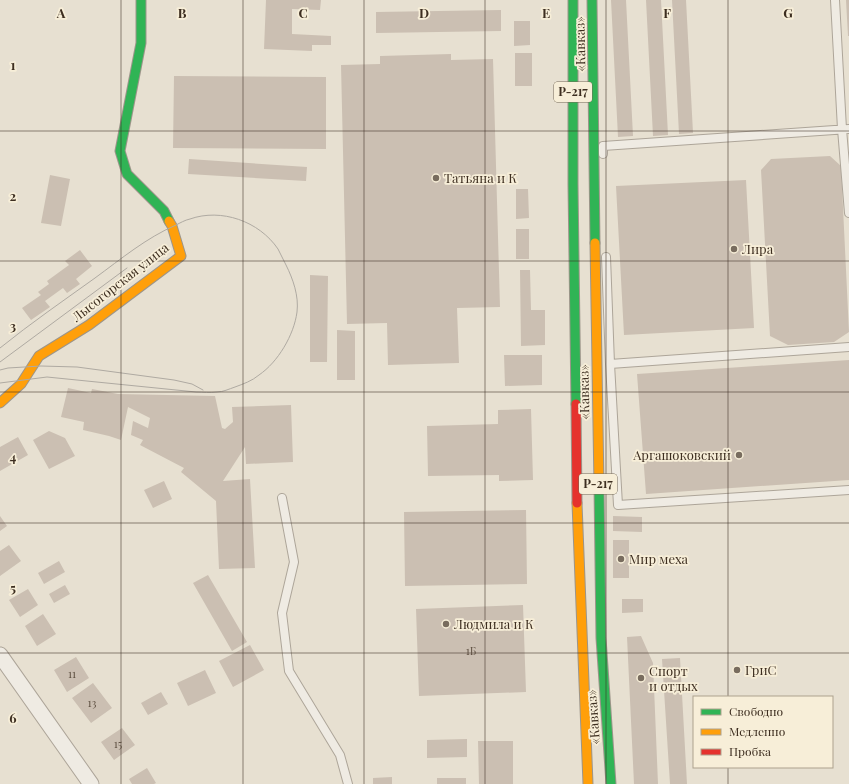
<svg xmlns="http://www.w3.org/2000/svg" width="849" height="784" viewBox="0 0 849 784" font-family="'Playfair Display',serif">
<rect width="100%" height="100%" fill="#e7e0d1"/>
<!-- building -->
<path fill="#cbbfb2" d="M266 0H321L320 10 292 9V34L331 36V45H312V51L264 49Z
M611 0H626L633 136 618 137Z
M646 0H661L668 135 653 136Z
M672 0H686L693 133 679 134Z
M846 0H849V36H848Z
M501 10V31L376 33V12Z
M514 21H530V45L514 46Z
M515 53H532V86H515Z
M451 54V60L493 59 500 307 457 308 459 363 388 365 387 323 347 324 341 65 380 64V56Z
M174 76 326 77V149L173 148Z
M830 156 841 166 849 332 834 342 788 345 770 336 761 170 771 159Z
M189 159 307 167 306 181 188 174Z
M50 175 70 179 61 226 41 223Z
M746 180 754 328 624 335 616 186Z
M516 189H528L529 218 516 219Z
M516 229H529V259H516Z
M80 250 92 266 76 279 80 284 67 293 63 288 45 301 50 307 31 320 22 308 41 295 38 292 49 284 47 281 69 265 65 261Z
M520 270H530L531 310H545V345L521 346Z
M310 275 328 276 327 362H310Z
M337 330 355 331V380H337Z
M504 355H542V385L505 386Z
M849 360V480L646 494 637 374Z
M68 388 91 393 92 389 118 394 215 396 222 428 225 429 233 422 232 407 291 405 293 462 246 464 245 447 223 481 250 479 255 568 219 569 216 501 181 472 184 468 140 445 143 440 131 435 133 421 148 428 150 418 128 407 121 440 109 436 83 430 84 422 61 417Z
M531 409 533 480 499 481V475L428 476 427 426 498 424V410Z
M49 431 65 438 75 456 49 469 33 440Z
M18 437 28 455 0 471V447Z
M164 481 172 499 153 508 144 490Z
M526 510 527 584 405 586 404 512Z
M0 516 7 526 0 531Z
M613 516 642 517V532L613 531Z
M613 540H629V578H613Z
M9 545 21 561 0 576V551Z
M59 561 65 572 44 584 38 573Z
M208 575 247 642 232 651 193 583Z
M65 585 70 594 54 603 49 594Z
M28 589 38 605 20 617 9 600Z
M622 599H643V612L622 613Z
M523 605 526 692 419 696 416 609Z
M43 614 56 634 37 646 25 626Z
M641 636 653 663 658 784H634L627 637Z
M250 645 264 670 233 687 219 661Z
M76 657 89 678 67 692 54 670Z
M680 658 687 784H670L662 659Z
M205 670 216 693 188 706 177 683Z
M93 683 112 708 91 723 72 698Z
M161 692 168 704 148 715 141 703Z
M122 728 135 745 114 760 101 742Z
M467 739V757L427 758V740Z
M478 741H513V784H479Z
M147 768 156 783 154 784H132L129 779Z
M392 777V784H373V778Z
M437 778H466V784H437Z"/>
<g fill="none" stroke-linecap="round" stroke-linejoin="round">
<!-- lane casing -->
<g stroke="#ada599" stroke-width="10">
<path id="lane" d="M835 0 842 129 849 213
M603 154V146L849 129
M606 257 610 364 618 505 849 490
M610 364 849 347
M282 498 294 562 282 613 289 671 340 755 348 784"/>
</g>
<!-- street casing -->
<g stroke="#ada599" stroke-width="17">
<path id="street" d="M0 655 91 784"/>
</g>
<!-- fast casing -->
<g stroke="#9c958a" stroke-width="11">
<path id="fast" d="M141 0V43L120 151 127 174 164 211 169 221
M573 0V184L576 404
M592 0 595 243
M599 486 601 638 611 784"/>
</g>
<!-- slow casing -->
<g stroke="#9c958a" stroke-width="11">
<path id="slow" d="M595 243 599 486
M0 403 21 384 39 356 89 325 181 256 172 226 169 221
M577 503 588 784"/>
</g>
<!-- jam casing -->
<g stroke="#9c958a" stroke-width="11">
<path id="jam" d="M576 404 577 503"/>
</g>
<!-- lane -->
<use href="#lane" stroke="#efebe3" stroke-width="8"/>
<!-- street -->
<use href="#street" stroke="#efebe3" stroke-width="15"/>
<!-- fast -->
<use href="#fast" stroke="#30b455" stroke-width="9"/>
<!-- slow -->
<use href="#slow" stroke="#ff9f0a" stroke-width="9"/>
<!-- jam -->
<use href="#jam" stroke="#e5322d" stroke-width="9"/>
<!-- tram -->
<path stroke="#afaaa2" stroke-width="1" d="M0 348C31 323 63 301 95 278 121 259 146 238 176 225 180 223 185 220 190 219 221 208 259 221 278 249 281 254 283 260 286 265 293 279 299 296 297 312 294 335 278 362 259 375 252 381 243 384 235 387 229 389 223 392 217 392 210 393 203 392 196 392L47 377 0 383
M0 362 127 268
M0 370 8 368 41 366 77 367 174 380 192 384 203 390"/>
</g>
<!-- grid -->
<path fill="none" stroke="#3d2e20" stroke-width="1" stroke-opacity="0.55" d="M121 0V784M243 0V784M364 0V784M485 0V784M606 0V784M728 0V697M0 131H849M0 261H849M0 392H849M0 523H849M0 653H849M728 767V784"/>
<!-- markers -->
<g fill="#786c5e" stroke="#f7eed8" stroke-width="1.5">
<circle cx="436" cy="178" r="4"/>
<circle cx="734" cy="249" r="4"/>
<circle cx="739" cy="455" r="4"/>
<circle cx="621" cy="559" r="4"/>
<circle cx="446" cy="624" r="4"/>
<circle cx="737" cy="670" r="4"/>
<circle cx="641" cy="678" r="4"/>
</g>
<g text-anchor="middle" stroke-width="3.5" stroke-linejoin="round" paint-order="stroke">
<!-- number labels -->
<g font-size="11" fill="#605244">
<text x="471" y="655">1Б</text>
<text x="72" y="678">11</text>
<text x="92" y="707">13</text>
<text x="118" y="748">15</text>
</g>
<!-- shield labels -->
<g fill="#f7eed8" stroke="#756857" stroke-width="1">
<rect x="554" y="82" width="38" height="20" rx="3"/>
<rect x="579" y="474" width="38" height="20" rx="3"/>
</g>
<g font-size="12" font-weight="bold" fill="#3d2e20">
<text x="573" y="96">Р-217</text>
<text x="598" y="488">Р-217</text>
</g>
<!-- street labels -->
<g font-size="13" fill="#3d2e20" stroke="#f7eed8">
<text transform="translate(580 44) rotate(-91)" y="5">«Кавказ»</text>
<text transform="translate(120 282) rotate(-38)" y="5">Лысогорская улица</text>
<text transform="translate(584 392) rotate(-91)" y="5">«Кавказ»</text>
<text transform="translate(593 717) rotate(-94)" y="5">«Кавказ»</text>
</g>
<!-- poi labels -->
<g font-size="13" fill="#3d2e20" stroke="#f7eed8" text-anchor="start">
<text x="444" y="183">Татьяна и К</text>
<text x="742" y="254">Лира</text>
<text x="731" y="460" text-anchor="end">Аргашоковский</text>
<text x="629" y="564">Мир меха</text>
<text x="454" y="629">Людмила и К</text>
<text x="745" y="675">ГриС</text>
<text x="649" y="676">Спорт<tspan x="649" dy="15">и отдых</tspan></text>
</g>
</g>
<g font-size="13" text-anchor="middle" font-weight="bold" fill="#3d2e20" stroke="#f7eed8" stroke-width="3.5" stroke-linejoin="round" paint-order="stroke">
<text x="61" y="18">A</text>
<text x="182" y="18">B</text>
<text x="303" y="18">C</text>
<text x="424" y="18">D</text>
<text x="546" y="18">E</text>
<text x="667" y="18">F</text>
<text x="788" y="18">G</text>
<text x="13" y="70">1</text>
<text x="13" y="201">2</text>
<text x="13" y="331">3</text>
<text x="13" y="462">4</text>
<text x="13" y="593">5</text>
<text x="13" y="723">6</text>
</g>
<!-- legend -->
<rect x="693" y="696" width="140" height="72" fill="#f7eed8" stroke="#ada18e"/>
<rect x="701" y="709" width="20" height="6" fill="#30b455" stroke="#ada18e"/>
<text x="729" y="716" font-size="12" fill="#3d2e20">Свободно</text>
<rect x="701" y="729" width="20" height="6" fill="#ff9f0a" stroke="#ada18e"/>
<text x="729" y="736" font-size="12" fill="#3d2e20">Медленно</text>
<rect x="701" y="749" width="20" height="6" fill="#e5322d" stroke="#ada18e"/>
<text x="729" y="756" font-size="12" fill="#3d2e20">Пробка</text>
</svg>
